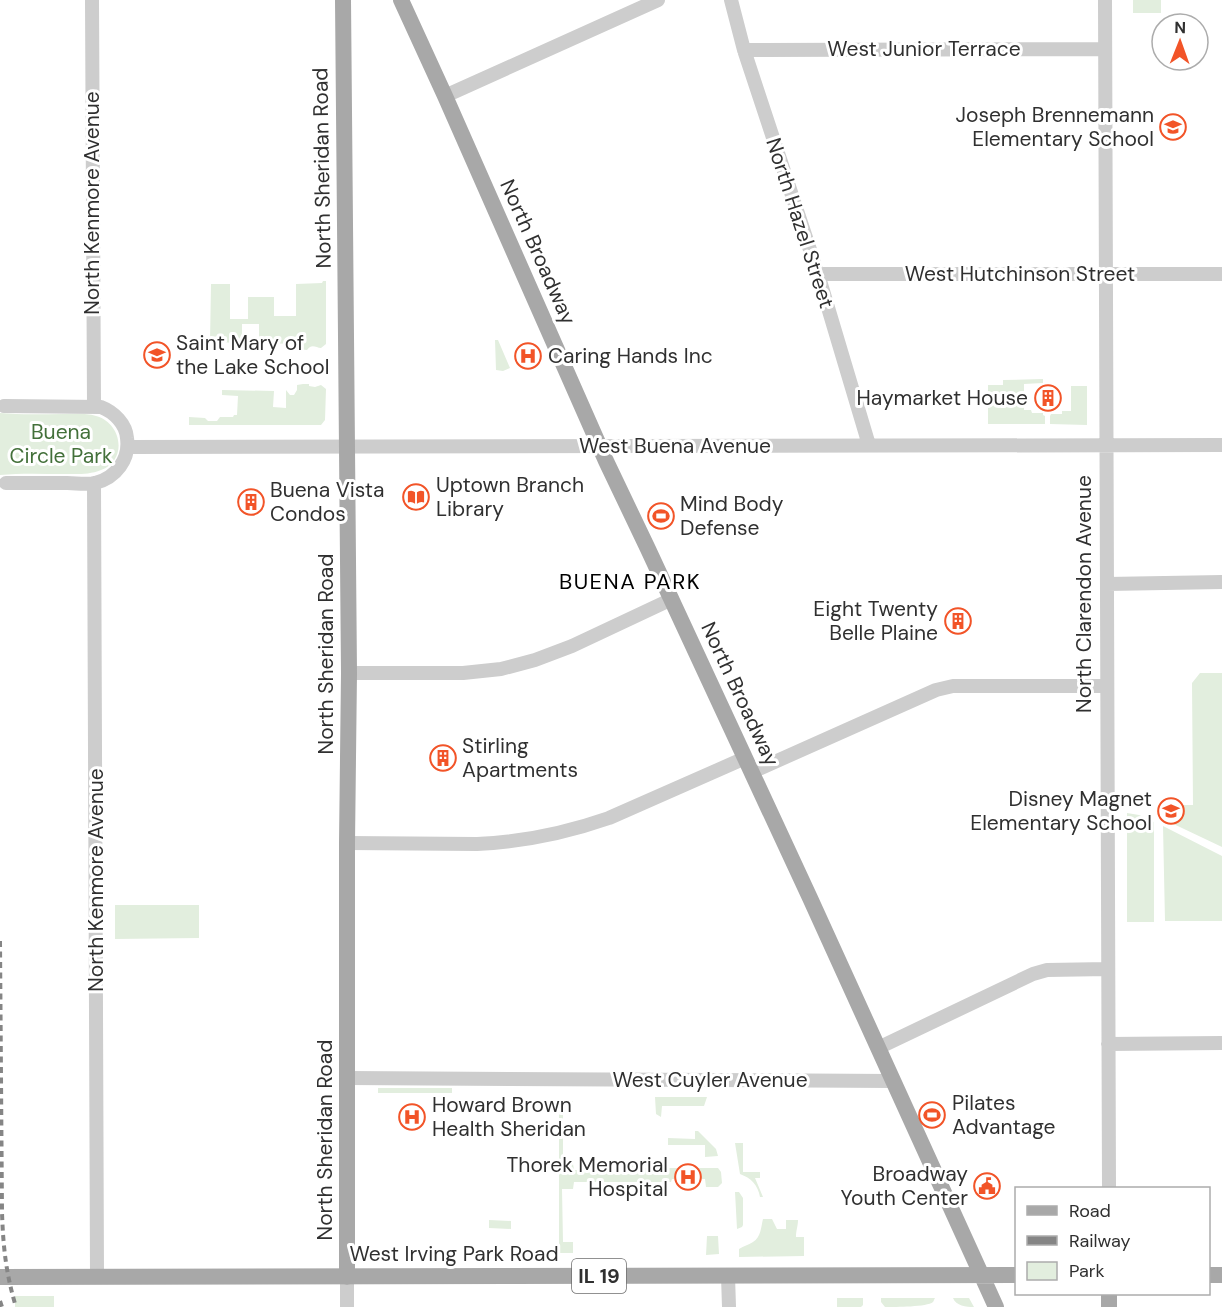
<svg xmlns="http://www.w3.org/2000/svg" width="1222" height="1307" viewBox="0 0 1222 1307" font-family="'DM Sans',sans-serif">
<rect width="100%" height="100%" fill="#fff"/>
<!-- green -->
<path fill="#e2eede" d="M1133 0H1161V13H1133Z
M323 281H326V344L321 348C316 348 312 343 307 350L297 349V344L259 343V324H242V343L210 342 211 284H230V319H248V297H274V316H296V284L322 283Z
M495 340H498L510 368 503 371 496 370Z
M1043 379V383L1024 384V410H1031L1032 413H1043V415L1045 416V424H988V385H1003V380Z
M303 384H309V386L315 387 321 385 326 389 325 420 321 425H189V417L205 418 208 421H217L220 417H233L234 415H237L238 396 222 395V390L274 391 273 407 286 408V390L290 395H294L297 390V385Z
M1071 386H1087V425L1050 424V416L1051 414H1062V411H1071Z
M0 413C21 415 43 414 64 414 75 414 86 413 96 416 122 423 128 460 101 470 89 475 76 474 64 474 43 474 21 473 0 475Z
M1200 673H1222V847L1163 819V805H1193L1192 683Z
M1127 813 1139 815 1154 822V922H1127Z
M1163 826 1222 856V921H1165Z
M115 905H199V938L115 939Z
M378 1088H452V1093H378Z
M655 1097H707L704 1106H662L661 1117 656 1114Z
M559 1101H573V1111H563V1163L573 1164 574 1170H629V1164H634L642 1168H718L721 1172 722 1183 718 1187H706L705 1179H672L671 1182H574L573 1189H562L563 1242H573V1253H559Z
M695 1131H698L716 1149 718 1156 705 1157V1145H668V1138L695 1139Z
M735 1143H743V1172H760V1178H755L763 1197H760C758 1185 751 1178 740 1174Z
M735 1192H739L743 1198V1225L742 1227 737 1229Z
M763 1219H772L777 1229H786V1220H798C798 1226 796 1230 796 1237H804V1256L739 1257V1249C744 1246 748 1245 753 1242 761 1237 761 1227 763 1219Z
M489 1220 511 1221V1229L489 1228Z
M707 1236H718L719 1254 706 1255Z
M15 1296H54V1307H15Z
M837 1298H863V1305L861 1307H837Z
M881 1298H935C934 1299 934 1301 933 1302 927 1307 896 1307 885 1307L881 1302Z
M953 1298H969L974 1307C966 1307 956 1306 953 1298Z"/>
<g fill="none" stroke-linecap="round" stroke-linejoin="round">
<!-- minor -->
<path stroke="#cdcdcd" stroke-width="14" d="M92 0 94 406
M731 0 744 50 818 274 869 445
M1105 0 1109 1188
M744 50 1105 49
M445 96 658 0
M818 274H1222
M4 406 101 407C114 412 126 424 127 438 130 459 116 478 95 483 86 485 76 483 67 483 46 483 26 483 6 483
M128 447 1222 445
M94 483 97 1277
M1107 584 1222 582
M349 673H463L501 669 535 660 572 646 672 599
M752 772 936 690 953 686H1107
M347 843 477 844C522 842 566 833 609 818L745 758
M1108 1044 1222 1043
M878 1048 1033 974 1047 970 1108 969
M347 1078 893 1081
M728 1276 729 1307
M347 1277V1307"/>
<!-- major -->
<path stroke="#a8a8a8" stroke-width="16" d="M343 0 349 673 347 843V1277
M401 0 445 96 606 461 648 549 810 898 996 1307
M1208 1275H1222
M0 1277 1016 1275
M1109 1294V1307"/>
<!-- rail -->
<path stroke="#858585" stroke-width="4" stroke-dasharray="6 4.5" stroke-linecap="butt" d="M0 941 2 1212C3 1246 6 1274 16 1307
M0 1301 2 1307"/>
</g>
<!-- icons -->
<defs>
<g id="school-ring" transform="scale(1.35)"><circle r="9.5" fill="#fff" stroke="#f25428" stroke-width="1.5"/><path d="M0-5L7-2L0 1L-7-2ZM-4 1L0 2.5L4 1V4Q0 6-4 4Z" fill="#f25428"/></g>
<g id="hospital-ring" transform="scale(1.35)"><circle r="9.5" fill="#fff" stroke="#f25428" stroke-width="1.5"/><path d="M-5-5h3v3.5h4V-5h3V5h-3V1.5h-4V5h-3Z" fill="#f25428"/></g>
<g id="building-ring" transform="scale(1.35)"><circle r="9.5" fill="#fff" stroke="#f25428" stroke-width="1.5"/><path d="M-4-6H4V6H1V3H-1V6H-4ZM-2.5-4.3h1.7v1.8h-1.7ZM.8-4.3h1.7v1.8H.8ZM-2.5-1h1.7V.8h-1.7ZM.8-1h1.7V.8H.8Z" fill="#f25428"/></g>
<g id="library-ring" transform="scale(1.35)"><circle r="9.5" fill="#fff" stroke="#f25428" stroke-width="1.5"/><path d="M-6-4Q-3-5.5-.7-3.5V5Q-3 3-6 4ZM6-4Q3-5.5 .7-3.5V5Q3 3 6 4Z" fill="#f25428"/></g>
<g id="stadium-ring" transform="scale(1.35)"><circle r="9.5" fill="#fff" stroke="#f25428" stroke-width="1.5"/><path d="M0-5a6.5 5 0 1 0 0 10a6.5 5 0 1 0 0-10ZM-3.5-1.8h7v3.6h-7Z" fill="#f25428"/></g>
<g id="civic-ring" transform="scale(1.35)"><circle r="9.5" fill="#fff" stroke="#f25428" stroke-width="1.5"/><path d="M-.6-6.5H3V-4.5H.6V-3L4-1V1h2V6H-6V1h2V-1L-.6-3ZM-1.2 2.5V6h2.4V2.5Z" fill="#f25428"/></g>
</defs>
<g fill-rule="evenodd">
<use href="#school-ring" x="1173" y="127"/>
<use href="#school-ring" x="157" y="355"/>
<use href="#hospital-ring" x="528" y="356"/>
<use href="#building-ring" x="1048" y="398"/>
<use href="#library-ring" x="416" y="497"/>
<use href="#building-ring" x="251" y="502"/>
<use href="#stadium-ring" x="661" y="516"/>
<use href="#building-ring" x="958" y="621"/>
<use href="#building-ring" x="443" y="758"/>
<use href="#school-ring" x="1171" y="811"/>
<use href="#stadium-ring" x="932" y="1115"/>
<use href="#hospital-ring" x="412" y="1117"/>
<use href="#hospital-ring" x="688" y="1177"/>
<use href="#civic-ring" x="987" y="1186"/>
</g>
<g text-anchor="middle" stroke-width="6" stroke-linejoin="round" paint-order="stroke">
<!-- shield labels -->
<rect fill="#fff" stroke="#6e6e6e" stroke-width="1.5" x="572" y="1259" width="54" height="34" rx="4.5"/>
<g font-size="20" font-weight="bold" fill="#303030">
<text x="599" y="1283">IL 19</text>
</g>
<!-- street labels -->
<g font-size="21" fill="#303030" stroke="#fff">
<text x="924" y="56">West Junior Terrace</text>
<text transform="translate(322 168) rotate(-91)" y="7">North Sheridan Road</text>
<text transform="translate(92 203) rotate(-90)" y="7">North Kenmore Avenue</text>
<text transform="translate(800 223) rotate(72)" y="7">North Hazel Street</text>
<text transform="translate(538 252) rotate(66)" y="7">North Broadway</text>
<text x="1020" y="281">West Hutchinson Street</text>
<text x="675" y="453">West Buena Avenue</text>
<text transform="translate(1084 594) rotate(-90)" y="7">North Clarendon Avenue</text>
<text transform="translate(326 654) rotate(-90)" y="7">North Sheridan Road</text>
<text transform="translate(740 694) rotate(65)" y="7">North Broadway</text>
<text transform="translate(96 880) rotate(-90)" y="7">North Kenmore Avenue</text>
<text x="710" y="1087">West Cuyler Avenue</text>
<text transform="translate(325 1140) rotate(-90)" y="7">North Sheridan Road</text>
<text x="454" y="1261">West Irving Park Road</text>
</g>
<!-- poi labels -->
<g font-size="21" fill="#303030" stroke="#fff" text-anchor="start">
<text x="1154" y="122" text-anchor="end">Joseph Brennemann<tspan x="1154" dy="24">Elementary School</tspan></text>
<text x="176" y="350">Saint Mary of<tspan x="176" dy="24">the Lake School</tspan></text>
<text x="548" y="363">Caring Hands Inc</text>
<text x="1028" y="405" text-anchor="end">Haymarket House</text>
<text x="436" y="492">Uptown Branch<tspan x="436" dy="24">Library</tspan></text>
<text x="270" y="497">Buena Vista<tspan x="270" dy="24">Condos</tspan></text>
<text x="680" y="511">Mind Body<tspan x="680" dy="24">Defense</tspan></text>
<text x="938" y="616" text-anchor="end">Eight Twenty<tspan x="938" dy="24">Belle Plaine</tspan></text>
<text x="462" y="753">Stirling<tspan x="462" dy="24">Apartments</tspan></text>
<text x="1152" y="806" text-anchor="end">Disney Magnet<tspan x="1152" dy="24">Elementary School</tspan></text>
<text x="952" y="1110">Pilates<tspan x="952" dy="24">Advantage</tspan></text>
<text x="432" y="1112">Howard Brown<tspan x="432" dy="24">Health Sheridan</tspan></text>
<text x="668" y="1172" text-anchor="end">Thorek Memorial<tspan x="668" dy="24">Hospital</tspan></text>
<text x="968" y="1181" text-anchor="end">Broadway<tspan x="968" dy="24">Youth Center</tspan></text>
</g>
<!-- park labels -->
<g font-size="21" fill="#43703a" stroke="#fff">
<text x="61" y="439">Buena<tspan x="61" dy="24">Circle Park</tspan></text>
</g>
<!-- neighbourhood labels -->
<g font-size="22" letter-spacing="1.5" fill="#000" stroke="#fff">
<text x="630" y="589">BUENA PARK</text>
</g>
</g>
<!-- legend -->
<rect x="1015" y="1187" width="195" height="108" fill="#ffffff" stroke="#acacac" stroke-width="1.5"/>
<rect x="1027" y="1206" width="30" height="9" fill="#a8a8a8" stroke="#acacac" stroke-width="1.5"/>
<text x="1069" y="1217" font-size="18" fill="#303030">Road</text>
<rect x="1027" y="1236" width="30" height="9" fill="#858585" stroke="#acacac" stroke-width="1.5"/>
<text x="1069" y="1247" font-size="18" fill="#303030">Railway</text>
<rect x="1027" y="1262" width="30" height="18" fill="#e2eede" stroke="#acacac" stroke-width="1.5"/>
<text x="1069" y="1277" font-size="18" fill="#303030">Park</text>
<!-- north arrow -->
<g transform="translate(1180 42) rotate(1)"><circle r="28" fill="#ffffff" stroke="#acacac" stroke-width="1.5"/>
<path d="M0-4.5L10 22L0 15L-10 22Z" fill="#f25428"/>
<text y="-9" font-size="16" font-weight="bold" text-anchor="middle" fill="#303030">N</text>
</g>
</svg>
